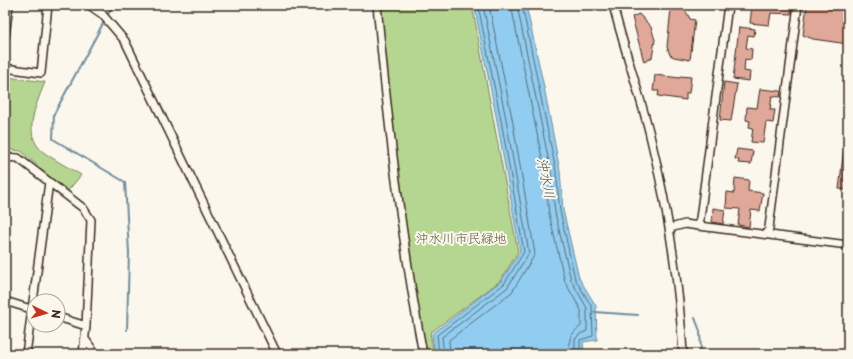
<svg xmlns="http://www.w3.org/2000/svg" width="853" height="359" viewBox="0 0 853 359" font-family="'Playpen Sans','Klee One',sans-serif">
<rect width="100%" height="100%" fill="#fbf7ec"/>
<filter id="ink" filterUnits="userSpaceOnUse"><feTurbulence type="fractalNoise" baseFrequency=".025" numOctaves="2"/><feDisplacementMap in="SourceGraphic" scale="8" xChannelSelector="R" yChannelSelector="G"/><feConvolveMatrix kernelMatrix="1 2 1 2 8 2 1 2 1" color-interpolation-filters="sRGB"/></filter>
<g filter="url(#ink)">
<!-- green -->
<path fill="#b5d690" stroke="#788057" d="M380 5H472L518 252 500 281 430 333 434 354H426C404 239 391 122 380 5Z
M7 77 45 82C38 101 23 129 39 148 43 154 73 170 81 175L67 192 21 151 5 149Z"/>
<!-- water -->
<path fill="#90cdf1" stroke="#6e8c9d" d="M474 5H526L544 87 560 171 563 210 579 278 596 306 597 340 583 342 584 354H435L432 334 501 281 520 252 497 121Z"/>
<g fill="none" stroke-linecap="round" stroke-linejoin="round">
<!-- shore -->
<path stroke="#5d6b72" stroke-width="1" d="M511 5 545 173 549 214 565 282 581 310V326C570 334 568 340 569 354
M517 5 551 172 555 213 571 280 587 308V331L580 334 575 339V354
M522 5 556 171 560 211 575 279 592 307 593 336 580 340V354
M439 354 437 335 504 284 524 252 501 120 478 5
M444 354 442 337 507 288 529 253 506 119 483 5
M450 354 449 340 512 292 535 254 512 118 489 5"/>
<!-- stream -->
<path stroke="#6e8c9d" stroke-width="2" d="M113 5 54 114 53 139 125 182 129 253 127 330
M594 312 638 315
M695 318 700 331 701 354"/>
</g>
<!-- building -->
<path fill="#e0a899" stroke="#3b2a1e" d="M752 5 792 8 791 14 771 13 769 25 750 23Z
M807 5H848V44L813 39 803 35Z
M671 8 682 9 687 13 690 19 695 20 690 60 674 57 670 55 667 47Z
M639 14 651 27 655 40 652 58 644 62 632 17Z
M739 27 755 29 754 36 748 35 746 48 752 49 751 60 745 59 744 71 750 72 749 81 733 79Z
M655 75 680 78V76L691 77 689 93H686V100L658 96 659 91H653Z
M724 82 737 84 731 121 720 120Z
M760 89 781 91 780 97 772 96 770 110H775L773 123 766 122 763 143 751 142 753 128 749 127 750 121 746 120 747 107 757 108Z
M844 148 848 149V190L839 189Z
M737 149 753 151 751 164 738 163 739 160 735 159Z
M735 178 749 180 748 191 763 193 760 211 751 210 749 227 738 225 740 209 726 208 727 192 734 193Z
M713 208 725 210 723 224 712 222Z"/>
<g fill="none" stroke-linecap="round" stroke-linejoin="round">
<!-- minor casing -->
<g stroke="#3b2a1e" stroke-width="10">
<path id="minor" d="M89 5 102 14 125 41 277 354
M377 5C388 122 401 238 423 354
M613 5C624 48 638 89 649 131 667 204 679 279 683 354
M5 37 9 5
M5 68 41 73 48 5
M5 157 18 158 83 208 91 220 86 326 83 354
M699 226 848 245
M670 228 685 224 699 226 728 5
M768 235 798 5
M5 301 34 310
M58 317 86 326
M85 339 92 349 93 354
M26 354 49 182"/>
</g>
<!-- minor -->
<use href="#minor" stroke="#fbf7ec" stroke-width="7"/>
</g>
</g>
<g text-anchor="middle" stroke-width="4" stroke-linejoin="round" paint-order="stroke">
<!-- park labels -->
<g font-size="13" fill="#5a553a" stroke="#fbf7ec">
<text x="461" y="243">沖水川市民緑地</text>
</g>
<!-- water labels -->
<g font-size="14" font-style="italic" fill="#505353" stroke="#fbf7ec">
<text transform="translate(546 178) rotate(78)" y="5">沖水川</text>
</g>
</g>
<!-- margin -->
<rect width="853" height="359" fill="none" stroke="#fbf7ec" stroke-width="20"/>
<rect x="10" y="10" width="833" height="339" fill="none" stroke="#3b2a1e" stroke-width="1.5" filter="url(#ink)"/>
<!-- north arrow -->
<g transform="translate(46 313) rotate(95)"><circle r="19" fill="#fbf7ec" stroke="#aea59a"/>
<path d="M0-3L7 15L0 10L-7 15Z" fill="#c8321e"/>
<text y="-6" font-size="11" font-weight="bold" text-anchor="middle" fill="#3b2a1e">N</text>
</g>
</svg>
